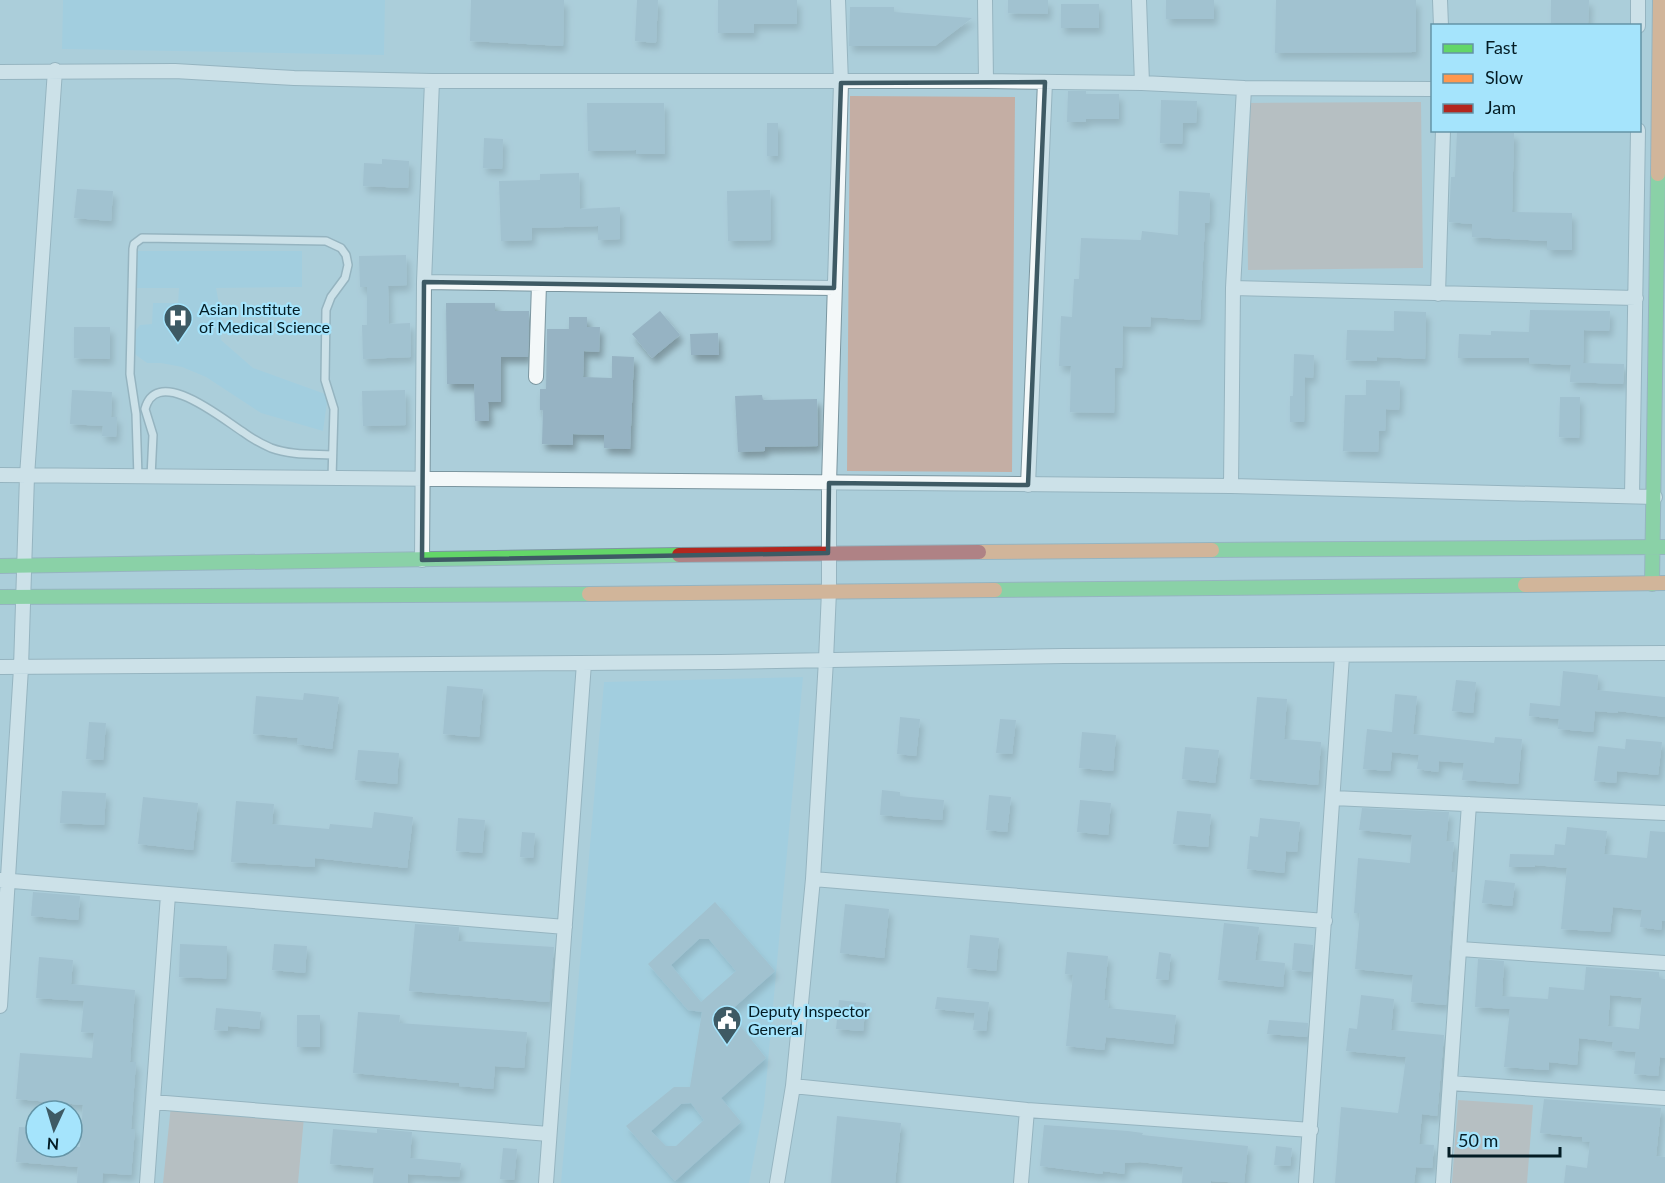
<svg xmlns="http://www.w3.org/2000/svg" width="1665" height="1183" viewBox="0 0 1665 1183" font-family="Lato,sans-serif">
<defs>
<filter id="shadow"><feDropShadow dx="3.5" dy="6" stdDeviation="3" flood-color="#0004"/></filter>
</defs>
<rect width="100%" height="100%" fill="#acceda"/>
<!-- built -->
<path fill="#98cfe4" d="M63 0H385L384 55 62 49Z
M137 251H302V287L216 288 221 314V340L253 368 328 395 323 431 261 413 206 377 182 367 161 363H147L136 355 131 345 134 333 140 325 152 324 153 303H178L179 288H137Z
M803 677 764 1106 749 1183H561L604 682Z"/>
<!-- park -->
<path fill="#c4aea4" d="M850 96 1015 97 1012 472 847 471Z
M1421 102 1423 268 1248 270 1246 103Z
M1458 1100 1533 1105 1527 1183H1452Z
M171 1105 304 1117 298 1183H163Z"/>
<!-- building -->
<path fill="#96b3c3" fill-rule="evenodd" filter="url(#shadow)" d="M471 0H564L563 46 470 41Z
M637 0H658L656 43 635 41Z
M718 0H797V24H754V33H718Z
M1008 0H1048V14L1008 13Z
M1166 0H1214V19H1166Z
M1276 0H1416V52L1275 53Z
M1551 0H1589L1588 24 1551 23Z
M1061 4H1099V28H1061Z
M850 7H894V12L972 18 935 46H849Z
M1068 91H1086V94H1119V119H1086V122H1067Z
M1161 100 1197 101 1196 123H1183L1182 144 1160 143Z
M587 103H664L665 154H636V150L588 151Z
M767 123H778V156H767Z
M1457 131 1514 133 1512 212 1572 213V250H1547V241L1472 237V224L1449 222 1451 177H1455Z
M484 138 503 139 502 169 483 168Z
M382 159 409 161 408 188 363 186 364 163 382 164Z
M579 173 580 209 620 207V239L598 240V226L532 228V240L501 241 499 181 540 180V174Z
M77 189 113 191 111 221 74 218Z
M770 190 771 240 728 241 727 191Z
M1179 191 1210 193 1209 223H1205L1200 320 1151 317 1150 327 1123 326 1122 368H1115L1114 413 1070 412 1071 366H1059L1061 316 1072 317 1074 279H1079L1081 238 1141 240 1142 231 1178 235Z
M406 255 407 285 388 286 389 324 410 323 411 357 363 359 362 325H367V287H360L359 256Z
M446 303H495V311H529L528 357H501V402H488L489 421H475L474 384H447Z
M1530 310 1610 311 1609 331 1584 330 1583 363 1624 364 1623 384 1570 382 1571 365 1529 363V358H1458L1459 334 1491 335V331L1529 332Z
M660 311 680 335 652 358 632 334Z
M1394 311 1426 312 1425 359 1377 357V361L1346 360 1347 330 1394 331Z
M569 317H587V327H600L599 352 584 351 583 377 612 378V356L634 357 630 449 604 448V435L573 434V445L542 444 543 410H540V389H546L547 329H569Z
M74 327H110V359L74 358Z
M718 333 719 355H691L690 334Z
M1294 354 1314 355 1313 378 1305 377 1304 422H1290V396H1293Z
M1366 380 1400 381 1399 410 1386 409 1385 431H1379L1378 452 1343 451 1345 395H1366Z
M72 390 112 392 111 417H117L116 437 102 436 103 426 70 424Z
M405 390 406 425 363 426 362 391Z
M762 395 763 400 817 399 818 446 765 447V451L738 452 735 396Z
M1560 397H1580L1579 438 1559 437Z
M1563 671 1598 675 1597 690 1665 697V717L1618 711V713L1595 711 1593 732 1558 729 1559 719 1529 716 1530 703 1560 706Z
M1456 680 1476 682 1473 713 1452 711Z
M447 686 483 689 479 737 443 734Z
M304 693 339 697 332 749 297 744 298 738 253 734 256 696 303 700Z
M1395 694 1417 696 1413 734 1494 743 1495 737 1522 739 1518 784 1462 780 1464 763 1439 761 1438 772 1417 769 1419 755 1392 752 1390 771 1363 769 1367 729 1392 732Z
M1257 697 1287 699 1284 739 1321 742 1318 785 1250 779Z
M900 717 920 719 916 756 897 754Z
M1000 719 1016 720 1012 754 996 753Z
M89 722 106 723 103 760 86 759Z
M1082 732 1116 735 1113 771 1079 768Z
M1626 739 1662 742 1658 775 1617 771 1616 783 1594 781 1598 746 1625 749Z
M1185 747 1219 750 1215 783 1182 779Z
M358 750 399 753 397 784 355 780Z
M882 790 900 792V796L944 800 942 820 880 815Z
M62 791 106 793 104 825 60 823Z
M989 795 1011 797 1007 832 986 830Z
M143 797 198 803 193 850 138 844Z
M1080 800 1111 803 1108 835 1077 832Z
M236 801 274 804 272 824 329 829 330 824 372 828 374 812 413 817 407 868 315 858V867L231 862Z
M1362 808 1449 812 1446 841 1454 842 1451 872H1455L1446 1005 1411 1002 1413 975 1355 969 1360 913H1354L1358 858 1410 863 1412 835 1359 830Z
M1177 811 1211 814 1208 847 1173 844Z
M458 818 485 820 482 853 456 851Z
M1260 818 1300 822 1297 852 1286 851 1284 873 1247 869 1250 836 1258 837Z
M1567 827 1607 831 1604 854 1647 858 1650 831 1665 832V921H1662L1661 930 1640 927 1642 910 1613 907 1610 932 1561 929 1567 868 1535 865V867H1509L1510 854 1554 855 1555 844 1565 845Z
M522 832 535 833 533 858 520 857Z
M1485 880 1515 883 1512 906 1482 903Z
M33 892 80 896 78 920 31 916Z
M715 902 775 971 729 1012 766 1058 721 1098 741 1122 675 1181 626 1126 674 1087H690L702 1012 688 1010 648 964ZM699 939H709L736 971 701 1002 671 965ZM691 1103 704 1120 676 1146H666L651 1131 681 1104Z
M845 904 889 909 884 958 840 953Z
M1224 923 1259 927 1255 960 1285 963 1283 987 1218 980Z
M415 924 459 927 458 941 554 947 549 1002 409 991Z
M970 935 999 938 996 971 967 968Z
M1294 943 1313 945 1311 972 1292 970Z
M180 944 227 946 226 979 179 977Z
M274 944 307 946 305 973 272 970Z
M1067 952 1108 956 1104 1000H1109L1108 1008 1176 1015 1173 1044 1106 1037 1104 1050 1066 1046 1073 975 1065 974Z
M1159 952 1171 954 1168 980 1156 979Z
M39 957 73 960 71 984 135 990 130 1062H136L131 1129H135L131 1175 103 1173 102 1183H77L78 1167 16 1162 19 1127 36 1128V1147H80L83 1105 16 1099 20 1053 92 1058 94 1033 81 1032 84 1001 36 998Z
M1478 959 1504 961 1502 996 1548 999 1549 987 1584 990 1586 967 1659 972V978L1665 979V1058L1660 1057 1658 1076 1634 1074 1636 1052 1612 1050 1613 1042 1579 1038 1577 1065 1549 1062V1070L1504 1067 1510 1009 1475 1007ZM1610 995 1642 998 1639 1029 1608 1026Z
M1361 995 1394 999 1391 1030 1444 1035 1437 1116 1422 1114 1419 1144 1434 1145 1432 1168 1416 1167 1414 1183H1335L1341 1107 1398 1113 1402 1087 1406 1057 1346 1051 1349 1028 1357 1029Z
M937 997 989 1002 986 1031 973 1030 975 1013 935 1009Z
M839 1000 866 1003 863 1031 836 1029Z
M216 1008 261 1012 259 1029 228 1026V1031L214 1030Z
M358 1012 400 1015 399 1023 527 1032 524 1068 495 1066 493 1089 459 1086V1083L353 1073Z
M297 1015H320V1047H297Z
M1269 1020 1308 1023 1307 1037 1267 1034Z
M1544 1099 1661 1108 1656 1156 1665 1157V1183H1564L1566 1165 1587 1168 1590 1142 1582 1141V1137L1540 1133Z
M837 1116 901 1123 895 1183H831Z
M1044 1125 1128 1131 1143 1133 1142 1135 1248 1146 1244 1183 1211 1181V1183H1182L1183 1167 1140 1162 1125 1163 1124 1174 1103 1171 1102 1174 1040 1166Z
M333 1129 377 1133V1129L412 1132 410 1158 461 1163 459 1177 408 1174V1183H373L374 1168 330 1164Z
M1276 1146 1292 1148 1290 1166 1274 1165Z
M503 1148 517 1149 514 1180 500 1179Z"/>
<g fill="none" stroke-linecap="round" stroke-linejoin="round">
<!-- lane casing -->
<g stroke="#7b96a0" stroke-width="10">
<path id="lane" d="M138 477 136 414 130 374 133 249 134 244 142 238 326 241 341 248 346 255 348 265 345 278 331 297 326 310 325 380 334 409 332 478
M151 477 153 435 145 409C157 364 224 420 243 432 251 438 262 444 271 448 290 455 312 454 331 455"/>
</g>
<!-- street casing -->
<g stroke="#7b96a0" stroke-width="16">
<path id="street" d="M985 0 986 81
M1139 0 1142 83
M1440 0 1441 26
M1638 26V0
M0 72 175 71 294 78 432 81H986L1142 83 1244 88 1432 89
M424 282 834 288
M1233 288 1636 298
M1438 294 1443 130
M536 377 539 284
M0 475 1231 486 1655 497
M1028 485 1045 82
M1231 486 1233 288 1244 88
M1632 496 1638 130
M422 560 424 282 432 81
M0 667 721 662 1064 656 1665 653
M1333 798 1665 813
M813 879 1325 921
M0 880 565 927
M1460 949 1665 963
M0 1006 21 668 27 476 55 70
M1450 1083 1665 1098
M793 1086 1027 1110 1311 1130
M153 1102 549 1134
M147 1183 168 895
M546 1183 584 663
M777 1183 793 1086 813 879 826 660 829 591V483L841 83 838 0
M1021 1183 1027 1110
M1306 1183 1342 656
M1443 1183 1469 804"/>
</g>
<!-- fast casing -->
<g stroke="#7b96a0" stroke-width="16">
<path id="fast" d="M1212 550 1665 547
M0 566 679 555
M1652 584 1658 174
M995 590 1525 585
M0 597 589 594"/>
</g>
<!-- slow casing -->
<g stroke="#7b96a0" stroke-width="16">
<path id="slow" d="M1658 174 1660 0
M979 552 1212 550
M1525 585 1665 583
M589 594 995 590"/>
</g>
<!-- jam casing -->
<g stroke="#7b96a0" stroke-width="16">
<path id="jam" d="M679 555 979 552"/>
</g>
<!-- lane -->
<use href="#lane" stroke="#f3f8f9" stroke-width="7"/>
<!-- street -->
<use href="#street" stroke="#f3f8f9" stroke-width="14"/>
<!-- fast -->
<use href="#fast" stroke="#63d668" stroke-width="14"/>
<!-- slow -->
<use href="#slow" stroke="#ff974d" stroke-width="14"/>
<!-- jam -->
<use href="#jam" stroke="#b3261e" stroke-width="14"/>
</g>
<!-- marked area -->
<path d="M0 0H1665V1183H0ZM1045 82 1028 485 829 483 828 553 422 560 424 282 834 288 841 83Z" fill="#acceda" fill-opacity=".55" fill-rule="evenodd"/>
<path fill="none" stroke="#3e5a64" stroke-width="4.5" stroke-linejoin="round" d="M1045 82 1028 485 829 483 828 553 422 560 424 282 834 288 841 83Z"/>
<!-- icons -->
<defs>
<g id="hospital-pin" transform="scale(1.5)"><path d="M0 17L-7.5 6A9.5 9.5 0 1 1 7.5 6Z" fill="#3e5a64" stroke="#a5e4fc"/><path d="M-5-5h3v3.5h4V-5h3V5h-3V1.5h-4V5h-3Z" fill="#fff"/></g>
<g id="civic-pin" transform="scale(1.5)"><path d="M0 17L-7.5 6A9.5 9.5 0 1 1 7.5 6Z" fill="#3e5a64" stroke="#a5e4fc"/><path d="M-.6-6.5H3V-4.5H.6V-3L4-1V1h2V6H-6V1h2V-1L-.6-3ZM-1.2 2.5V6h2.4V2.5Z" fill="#fff"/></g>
</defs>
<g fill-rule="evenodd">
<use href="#hospital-pin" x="178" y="318"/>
<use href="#civic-pin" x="727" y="1020"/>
</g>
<g text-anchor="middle" stroke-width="4.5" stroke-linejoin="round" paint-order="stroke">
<!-- poi labels -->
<g font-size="16" fill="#031c24" stroke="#a5e4fc" text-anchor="start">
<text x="199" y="315">Asian Institute<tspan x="199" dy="18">of Medical Science</tspan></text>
<text x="748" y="1017">Deputy Inspector<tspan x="748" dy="18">General</tspan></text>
</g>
</g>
<!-- legend -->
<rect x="1431" y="24" width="210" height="108" fill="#a5e4fc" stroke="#6494a6" stroke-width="1.5"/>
<rect x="1443" y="44" width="30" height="9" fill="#63d668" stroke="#6494a6" stroke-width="1.5"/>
<text x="1485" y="54" font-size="18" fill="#031c24">Fast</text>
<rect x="1443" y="74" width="30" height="9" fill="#ff974d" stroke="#6494a6" stroke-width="1.5"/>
<text x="1485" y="84" font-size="18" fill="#031c24">Slow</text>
<rect x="1443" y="104" width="30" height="9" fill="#b3261e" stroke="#6494a6" stroke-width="1.5"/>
<text x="1485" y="114" font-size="18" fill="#031c24">Jam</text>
<!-- north arrow -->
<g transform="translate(54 1129) rotate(184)"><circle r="28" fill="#a5e4fc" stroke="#6494a6" stroke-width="1.5"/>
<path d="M0-4.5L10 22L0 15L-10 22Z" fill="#3e5a64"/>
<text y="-9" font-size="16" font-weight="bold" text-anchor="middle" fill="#031c24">N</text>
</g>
<!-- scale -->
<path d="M1449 1147v9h111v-9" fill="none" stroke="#031c24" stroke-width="3"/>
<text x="1458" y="1147" font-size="18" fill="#031c24" stroke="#a5e4fc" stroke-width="4.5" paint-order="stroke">50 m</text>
</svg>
